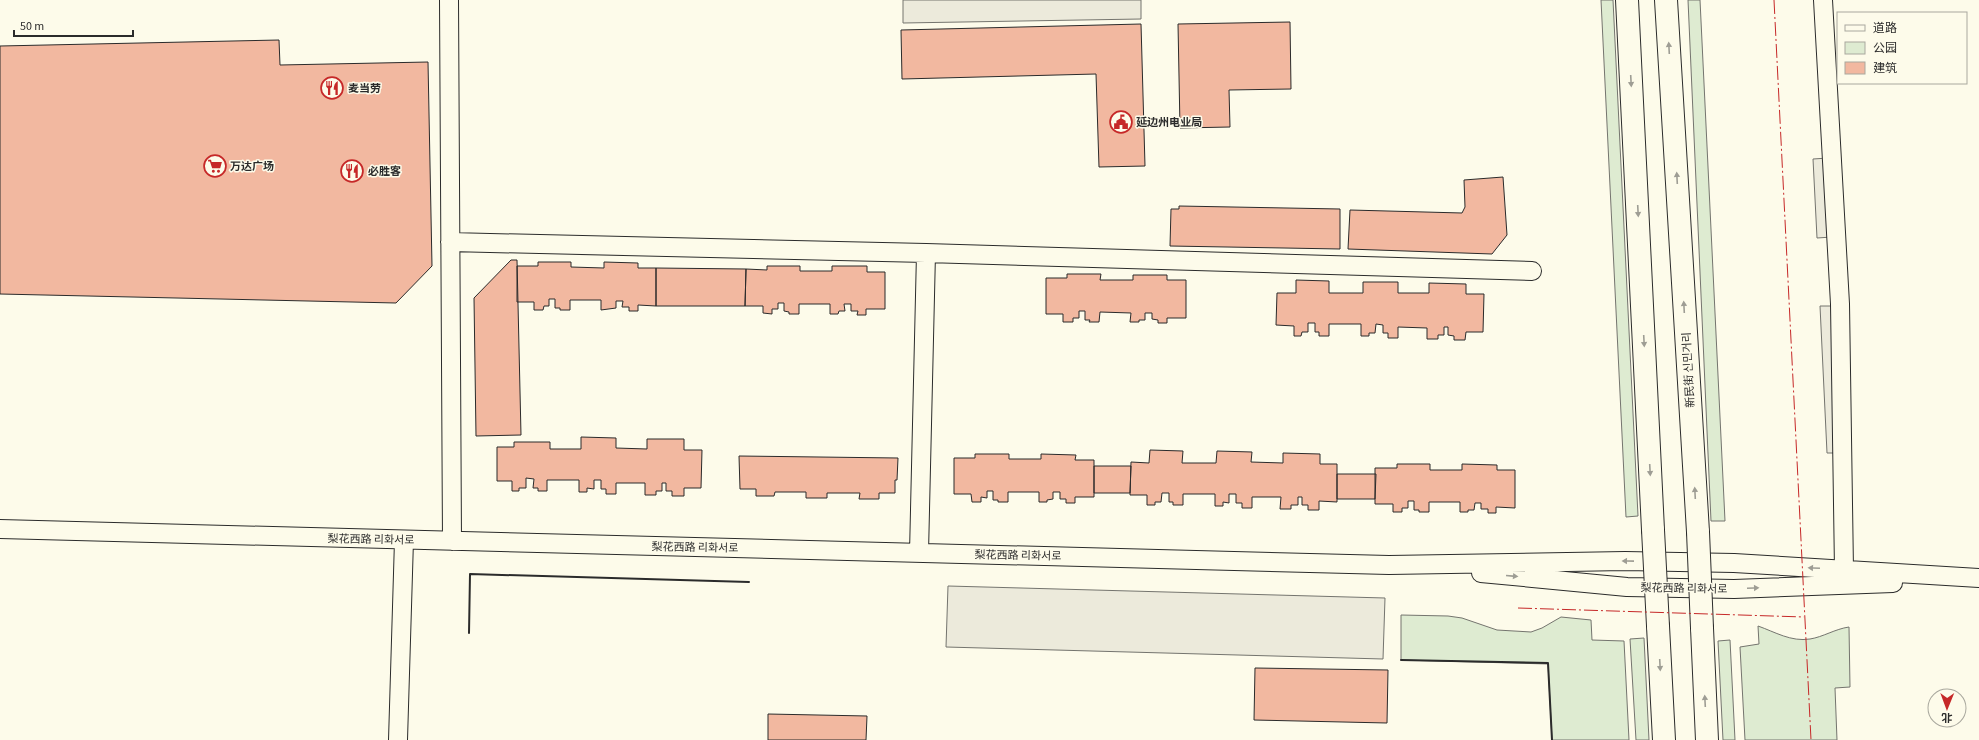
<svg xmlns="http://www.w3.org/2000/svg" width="1979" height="740" viewBox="0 0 1979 740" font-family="'Source Sans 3','Noto Sans SC','Noto Sans KR',sans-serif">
<rect width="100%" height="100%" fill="#fdfbea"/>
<!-- green -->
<path fill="#deebd1" stroke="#74746e" d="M1601 0H1613L1638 516 1626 517Z
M1688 0H1700L1725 521H1711Z
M1401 615 1448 616 1462 618 1497 630 1531 632 1542 628 1561 617 1591 620 1592 640 1624 641 1629 740H1552L1548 664 1401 660Z
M1758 626C1775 632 1791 642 1810 639 1823 637 1835 629 1849 627L1850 687 1835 688 1837 740H1745L1740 647 1759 644Z
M1644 638 1649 740H1636L1630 639Z
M1730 640 1735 740H1723L1718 641Z"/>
<!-- parking -->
<path fill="#eceadb" stroke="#74746e" d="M903 0H1141V19L903 23Z
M1828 158 1832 237 1817 238 1813 159Z
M1820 306H1833L1839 453H1827Z
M948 586 1385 598 1383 659 946 647Z"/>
<!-- building -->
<path fill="#f2b8a0" stroke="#2b2b2b" d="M1290 22 1291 89 1229 90 1230 127 1180 128 1178 24Z
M1141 24 1145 166 1099 167 1096 74 902 79 901 30Z
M279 40 280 65 428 62 432 266 396 303 0 294V46Z
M1503 177 1507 235 1492 254 1348 249 1350 210 1462 213 1465 207 1464 180Z
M1179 206 1340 209V249L1170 246 1171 209H1179Z
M511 260H517L521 435 476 436 474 298Z
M538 262H571V267L604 268V262L638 263V268H656V306L638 305V311H629V307H622L623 301H616V308L601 310V300H570V310H560V308H555V299H549V306H544L543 310H534V302H517V266H538Z
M767 266H800V271H832V266H867V272H885V309H866V315H857L858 311H851V304H844L845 311H839L838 314H830V304H799V314H789V312L784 311V303H778V309H772V314L763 313V306H745L746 269 767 270Z
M656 268 746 269 745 306H656Z
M1067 274H1101L1100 280H1133V275H1167V280H1186V318H1167V323H1158V320L1152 319V313H1145V320H1139V322H1130L1131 313 1100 312 1099 322H1089L1090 320H1085V311H1079V318H1073V322H1063V314H1046V278H1067Z
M1296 280 1329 281V293H1363V282H1398V293H1429V283L1466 284V294H1484L1483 332H1466L1465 340H1454V336L1448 335V327H1444V335H1438V339H1427V328L1398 327V338H1388V333H1383V325L1376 324 1375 333H1369V336H1361V324H1329V336H1319V332H1315V323H1308V332H1302L1301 336H1294V326L1276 325 1277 293H1296Z
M581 437 616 438V448L647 449V439H684V450H702L701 488H684V496H672V491H666V483H662V491H656V495H645V483H616V494H606V489H601V480H594V489L587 488V492H579V480H547V491H538V488H533L534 479 526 478V488H519V491H512V481H497V447H514V442H550V449H581Z
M1150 450 1183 451 1182 463H1216L1217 451 1252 452 1251 462 1283 463V453L1320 454V464H1337V502L1319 501V510H1308V505H1302V497H1298V505H1291V509H1280L1281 497H1252V508H1242V503H1236V494H1229V503L1223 502V506H1215V494H1183V505H1173V502H1169V493H1162L1161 502H1155V505H1147V495H1130L1131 462 1149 463Z
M975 454H1009V459H1041V454L1076 455 1075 460H1094V497H1075V503H1066V499H1060V492H1053V499L1047 500V502H1039V492H1008V502H998V500H993V491H987V498L981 497V502H972L971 494H954V458H975Z
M739 456 898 458 897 480H895V493H879V499H859L860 493H827V498H806V492H775L774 496H756V489H740Z
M1397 464H1430V470H1462V464L1497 465V470H1515V508L1496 507V513H1488V509H1481V503H1475L1474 510H1468V512H1460V502H1429V512H1419V510H1414V501H1408V508H1402V512H1393V504H1375V468H1397Z
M1094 466H1131L1130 493H1094Z
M1337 474H1376L1375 499H1337Z
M1255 668 1388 670 1387 723 1254 720Z
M768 714 867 716 866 740H768Z"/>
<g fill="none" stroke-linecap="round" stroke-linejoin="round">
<!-- minor casing -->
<g stroke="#2b2b2b" stroke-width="20">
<path id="minor" d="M449 0 452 541
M1823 0 1840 304 1844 570
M450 242 926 253 1532 271
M0 529 1389 565 1625 561 1734 563 1979 578
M919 553 926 253
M1481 573 1627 587 1734 589 1893 583
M398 740 404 540"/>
</g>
<!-- highway casing -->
<g stroke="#2b2b2b" stroke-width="24">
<path id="highway" d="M1627 0 1653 530
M1666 0 1698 532
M1658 626 1664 740
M1702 628 1707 740"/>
</g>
<!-- minor -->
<use href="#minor" stroke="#fdfbea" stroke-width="18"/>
<!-- highway -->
<use href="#highway" stroke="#fdfbea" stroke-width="22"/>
<!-- highway-bridge casing -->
<g stroke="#2b2b2b" stroke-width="24" stroke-linecap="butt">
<path id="highway-bridge" d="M1653 530 1658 626
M1698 532 1702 628"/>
</g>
<!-- highway-bridge -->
<use href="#highway-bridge" stroke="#fdfbea" stroke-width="22"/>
<!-- wall -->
<path stroke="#2b2b2b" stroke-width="2" d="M469 633 470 574 749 582
M1401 660 1548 663 1552 740"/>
<!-- power -->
<path stroke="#c62828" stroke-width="1" stroke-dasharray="14 3 2 3" stroke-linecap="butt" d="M1774 0 1811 740
M1518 608 1804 617"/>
</g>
<!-- one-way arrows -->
<defs><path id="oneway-solid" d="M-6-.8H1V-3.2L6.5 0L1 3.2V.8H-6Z"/></defs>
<g fill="#9e9d94">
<use href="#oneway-solid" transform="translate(1669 48) rotate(-93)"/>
<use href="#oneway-solid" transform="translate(1631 81) rotate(87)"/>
<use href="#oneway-solid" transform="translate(1677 178) rotate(-93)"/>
<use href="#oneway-solid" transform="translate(1638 211) rotate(87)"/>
<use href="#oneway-solid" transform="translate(1684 307) rotate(-93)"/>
<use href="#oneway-solid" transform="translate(1644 341) rotate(87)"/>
<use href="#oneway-solid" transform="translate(1650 470) rotate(87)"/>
<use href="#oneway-solid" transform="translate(1695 493) rotate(-93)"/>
<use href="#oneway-solid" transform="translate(1628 561) rotate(-179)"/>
<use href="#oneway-solid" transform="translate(1814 568) rotate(-177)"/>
<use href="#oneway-solid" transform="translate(1512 576) rotate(5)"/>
<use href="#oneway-solid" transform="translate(1753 588) rotate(-2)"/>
<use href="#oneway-solid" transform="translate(1660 665) rotate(87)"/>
<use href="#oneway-solid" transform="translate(1705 701) rotate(-93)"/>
</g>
<!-- icons -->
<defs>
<g id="restaurant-ring" transform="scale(1.15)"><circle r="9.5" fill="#fdfbea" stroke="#c62828" stroke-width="1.5"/><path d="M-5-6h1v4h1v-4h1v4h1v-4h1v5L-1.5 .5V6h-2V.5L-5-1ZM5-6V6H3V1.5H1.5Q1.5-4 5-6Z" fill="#c62828"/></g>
<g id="civic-ring" transform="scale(1.15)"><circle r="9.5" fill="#fdfbea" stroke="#c62828" stroke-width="1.5"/><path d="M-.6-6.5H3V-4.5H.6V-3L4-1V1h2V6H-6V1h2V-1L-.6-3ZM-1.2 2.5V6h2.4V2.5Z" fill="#c62828"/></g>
<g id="supermarket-ring" transform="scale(1.15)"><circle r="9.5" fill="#fdfbea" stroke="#c62828" stroke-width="1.5"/><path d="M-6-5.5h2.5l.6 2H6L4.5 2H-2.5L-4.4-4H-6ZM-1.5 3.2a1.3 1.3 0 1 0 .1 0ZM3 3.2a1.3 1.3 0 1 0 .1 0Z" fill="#c62828"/></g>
</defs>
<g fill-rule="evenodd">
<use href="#restaurant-ring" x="332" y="88"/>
<use href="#civic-ring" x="1121" y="122"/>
<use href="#supermarket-ring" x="215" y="166"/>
<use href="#restaurant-ring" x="352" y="171"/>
</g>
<g text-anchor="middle" stroke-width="3" stroke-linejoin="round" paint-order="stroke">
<!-- poi labels -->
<g font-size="11" font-weight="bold" fill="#2b2b2b" stroke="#fdfbea" text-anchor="start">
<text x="348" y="92">麦当劳</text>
<text x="1136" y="126">延边州电业局</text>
<text x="230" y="170">万达广场</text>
<text x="368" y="175">必胜客</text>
</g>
<!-- street labels -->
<g font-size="11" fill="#2b2b2b" stroke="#fdfbea">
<text transform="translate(1688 370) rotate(-93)" y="4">新民街 신민거리</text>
<text transform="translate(371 539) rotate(1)" y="4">梨花西路 리화서로</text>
<text transform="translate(695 547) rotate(1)" y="4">梨花西路 리화서로</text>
<text transform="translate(1018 555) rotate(1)" y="4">梨花西路 리화서로</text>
<text transform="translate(1684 588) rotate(1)" y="4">梨花西路 리화서로</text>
</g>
</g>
<!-- legend -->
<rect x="1837" y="12" width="130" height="72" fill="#fdfbea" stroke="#a9a89e"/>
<rect x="1845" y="25" width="20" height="6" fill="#fdfbea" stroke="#a9a89e"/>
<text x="1873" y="32" font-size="12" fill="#2b2b2b">道路</text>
<rect x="1845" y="42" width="20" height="12" fill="#deebd1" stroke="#a9a89e"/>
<text x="1873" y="52" font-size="12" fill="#2b2b2b">公园</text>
<rect x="1845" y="62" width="20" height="12" fill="#f2b8a0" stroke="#a9a89e"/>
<text x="1873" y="72" font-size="12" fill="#2b2b2b">建筑</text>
<!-- north arrow -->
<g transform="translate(1947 708) rotate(181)"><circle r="19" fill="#fdfbea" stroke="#a9a89e"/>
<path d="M0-3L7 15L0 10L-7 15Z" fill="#c62828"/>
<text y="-6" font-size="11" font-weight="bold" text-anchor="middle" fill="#2b2b2b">北</text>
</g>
<!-- scale -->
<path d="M14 30v6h119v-6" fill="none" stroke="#2b2b2b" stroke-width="2"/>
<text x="20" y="30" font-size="12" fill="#2b2b2b" stroke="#fdfbea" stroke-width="3" paint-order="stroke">50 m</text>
</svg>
